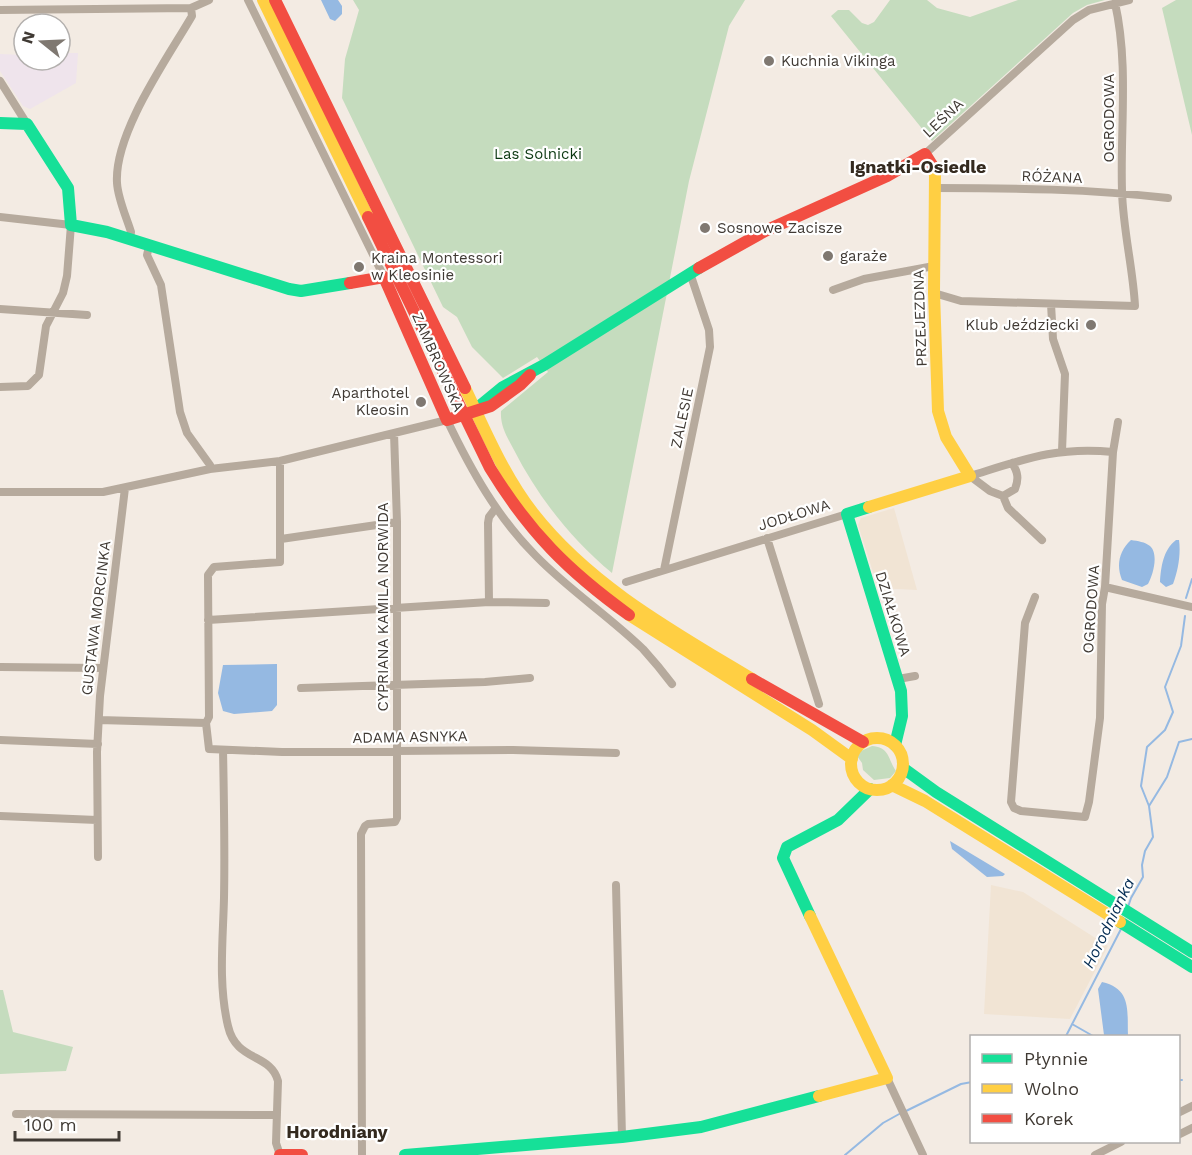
<svg xmlns="http://www.w3.org/2000/svg" width="1192" height="1155" viewBox="0 0 1192 1155" font-family="'Work Sans',sans-serif">
<rect width="100%" height="100%" fill="#f3ebe3"/>
<!-- built -->
<path fill="#f1e4d4" d="M894 508 917 590 878 588 858 525 861 518Z
M991 885 1023 892 1108 946 1070 1019 984 1014Z"/>
<!-- education -->
<path fill="#efe4ec" d="M60 53H78L76 83 30 109 23 106 0 71V54L24 55V60H60Z"/>
<!-- green -->
<path fill="#c5dcbe" d="M353 0H745L729 26 689 181 612 573C571 539 538 497 514 450 507 437 500 426 501 411L548 372 537 357 503 378 472 347 457 317 443 307 342 98 345 59 359 10Z
M890 0H927L937 8 970 17 1018 0H1105L1087 5 1073 13 932 141 831 16 838 10H849L862 23 868 25 874 22Z
M1176 0H1192V135L1162 8Z
M872 746C890 747 888 760 896 771L890 778 874 780 863 770 862 763 857 756 861 751Z
M0 990H3L13 1032 73 1047 66 1071 0 1074Z"/>
<!-- water -->
<path fill="#95b9e2" d="M321 0H338L342 6V14L335 21 330 19Z
M1131 540C1138 541 1145 542 1150 546 1159 554 1153 575 1148 584L1142 587 1122 580C1116 565 1119 551 1131 540Z
M1176 540H1179C1181 554 1178 571 1173 584L1166 587 1160 582C1161 567 1163 550 1176 540Z
M277 664V705L272 711 234 714 223 711 218 693 223 665Z
M950 841 1005 874 1003 876 987 877 952 849Z
M1102 982C1132 989 1127 1011 1128 1036L1104 1035 1098 989Z"/>
<g fill="none" stroke-linecap="round" stroke-linejoin="round">
<!-- stream -->
<path stroke="#95b9e2" stroke-width="2" d="M1186 598 1192 579
M1149 806 1167 777 1179 742 1192 739
M1128 907 1131 898 1143 877 1142 865 1145 851 1153 837 1149 806 1141 786 1147 747 1165 730 1173 712 1165 687 1181 646 1185 616
M1072 1024 1093 1036
M1066 1036 1121 929
M1178 1080H1182
M906 1111 961 1084 972 1082
M845 1155 883 1123 901 1113"/>
<!-- street -->
<path stroke="#b6aa9d" stroke-width="8" d="M248 0 384 277
M0 10 191 8
M0 81 27 124
M925 154 1073 20 1089 10 1129 0
M935 188C1013 188 1090 189 1168 198
M0 217 71 225 67 276 63 293 46 326 39 375 28 386 0 387
M130 239 131 232C126 216 118 199 117 183 114 133 167 59 192 16L191 8 209 0
M149 246 147 255 161 285 180 412 187 433 210 465V469
M833 290 864 279 934 266
M934 293 961 301 1135 306C1133 268 1123 230 1122 191 1120 129 1129 65 1115 3
M1051 304 1053 339 1065 374 1062 451
M0 309 87 315
M1113 452 1118 422
M280 461V562L214 567 208 575 209 717 206 723 209 749 282 752 513 750 616 753
M970 476C1022 460 1057 446 1113 452L1105 587 1102 604 1100 718 1089 802 1085 817 1021 811 1014 808 1011 802 1025 623 1035 597
M970 476 990 491 1003 496 1015 489C1019 479 1018 472 1012 463
M0 492H103L210 469 280 461 447 420C471 470 497 517 536 556 569 590 609 616 643 649 653 660 663 672 672 684
M1003 496 1008 508 1042 540
M767 538 819 704
M281 539 397 522
M664 570 710 347 709 330 690 273
M626 582 847 514
M1105 587 1192 607
M489 602 488 523 489 517 495 509
M208 620 489 602 546 603
M0 667 103 668
M898 679 915 676
M301 688 485 682 530 678
M99 720 206 723
M0 740 98 744
M223 750C224 800 225 849 224 898 223 940 218 984 228 1026 236 1062 271 1053 278 1081L276 1143 280 1155
M0 816 97 820
M98 857 97 752 100 696 125 488
M616 885 622 1137
M887 1078 923 1155
M1178 1113 1192 1106
M16 1114 277 1115
M1178 1135 1192 1128
M362 1155 361 834 365 826 368 824 395 822 397 818V522L394 433
M1095 1155 1121 1142"/>
<!-- fast -->
<path stroke="#16e098" stroke-width="12" d="M0 123 27 124 68 188 71 225 107 232 289 289 301 291 350 283
M475 410 503 387 544 365 699 268
M869 507 847 514 901 691 902 716 895 745
M903 768 936 792 1192 952
M810 916 783 858 787 847 838 820 870 789
M1120 922 1192 967
M405 1155 622 1137 701 1127 819 1096"/>
<!-- slow -->
<path stroke="#ffcf43" stroke-width="12" d="M263 0 368 217
M465 388C485 430 504 476 533 513 590 586 674 632 752 679
M869 507 970 476 946 437 938 411 934 293 935 175 932 165
M629 615 812 730 852 759
M851 764a26 26 0 1 1 52 0a26 26 0 1 1-52 0Z
M892 785 925 801 1120 922
M810 916 887 1078 819 1096"/>
<!-- jam -->
<path stroke="#f24e42" stroke-width="12" d="M275 0 465 388
M368 217 490 468C529 532 568 571 629 615
M699 268 765 231 887 176 925 154 932 165
M350 283 384 277 447 420 491 406 520 385 530 375
M752 679 863 742
M280 1155H302"/>
</g>
<!-- markers -->
<g fill="#7f7871" stroke="#fff" stroke-width="2">
<circle cx="769" cy="61" r="6"/>
<circle cx="705" cy="228" r="6"/>
<circle cx="828" cy="256" r="6"/>
<circle cx="359" cy="267" r="6"/>
<circle cx="1091" cy="325" r="6"/>
<circle cx="421" cy="402" r="6"/>
</g>
<g text-anchor="middle" stroke-width="4.5" stroke-linejoin="round" paint-order="stroke">
<!-- poi labels -->
<g font-size="15" fill="#403a34" stroke="#fff" text-anchor="start">
<text x="781" y="66">Kuchnia Vikinga</text>
<text x="717" y="233">Sosnowe Zacisze</text>
<text x="840" y="261">garaże</text>
<text x="371" y="263">Kraina Montessori<tspan x="371" dy="17">w Kleosinie</tspan></text>
<text x="1079" y="330" text-anchor="end">Klub Jeździecki</text>
<text x="409" y="398" text-anchor="end">Aparthotel<tspan x="409" dy="17">Kleosin</tspan></text>
</g>
<!-- street labels -->
<g font-size="15" fill="#403a34" stroke="#fff">
<text transform="translate(943 118) rotate(-43)" y="5">LEŚNA</text>
<text transform="translate(1109 118) rotate(-90)" y="5">OGRODOWA</text>
<text transform="translate(1052 177) rotate(2)" y="5">RÓŻANA</text>
<text transform="translate(920 318) rotate(-92)" y="5">PRZEJEZDNA</text>
<text transform="translate(438 362) rotate(66)" y="5">ZAMBROWSKA</text>
<text transform="translate(682 418) rotate(-78)" y="5">ZALESIE</text>
<text transform="translate(794 515) rotate(-17)" y="5">JODŁOWA</text>
<text transform="translate(383 607) rotate(-90)" y="5">CYPRIANA KAMILA NORWIDA</text>
<text transform="translate(1091 609) rotate(-86)" y="5">OGRODOWA</text>
<text transform="translate(893 614) rotate(73)" y="5">DZIAŁKOWA</text>
<text transform="translate(96 618) rotate(-83)" y="5">GUSTAWA MORCINKA</text>
<text transform="translate(410 737) rotate(-1)" y="5">ADAMA ASNYKA</text>
</g>
<!-- park labels -->
<g font-size="15" fill="#09370f" stroke="#fff">
<text x="538" y="159">Las Solnicki</text>
</g>
<!-- water labels -->
<g font-size="16" font-style="italic" fill="#032b52" stroke="#fff">
<text transform="translate(1108 923) rotate(-64)" y="6">Horodnianka</text>
</g>
<!-- quarter labels -->
<g font-size="18" font-weight="bold" fill="#342a1f" stroke="#fff">
<text x="918" y="173">Ignatki-Osiedle</text>
<text x="337" y="1138">Horodniany</text>
</g>
</g>
<!-- legend -->
<rect x="970" y="1035" width="210" height="108" fill="#ffffff" stroke="#b3b0ae" stroke-width="1.5"/>
<rect x="982" y="1054" width="30" height="9" fill="#16e098" stroke="#b3b0ae" stroke-width="1.5"/>
<text x="1024" y="1065" font-size="18" fill="#403a34">Płynnie</text>
<rect x="982" y="1084" width="30" height="9" fill="#ffcf43" stroke="#b3b0ae" stroke-width="1.5"/>
<text x="1024" y="1095" font-size="18" fill="#403a34">Wolno</text>
<rect x="982" y="1114" width="30" height="9" fill="#f24e42" stroke="#b3b0ae" stroke-width="1.5"/>
<text x="1024" y="1125" font-size="18" fill="#403a34">Korek</text>
<!-- north arrow -->
<g transform="translate(42 42) rotate(288)"><circle r="28" fill="#ffffff" stroke="#b3b0ae" stroke-width="1.5"/>
<path d="M0-4.5L10 22L0 15L-10 22Z" fill="#7f7871"/>
<text y="-9" font-size="16" font-weight="bold" text-anchor="middle" fill="#403a34">N</text>
</g>
<!-- scale -->
<path d="M15 1131v9h104v-9" fill="none" stroke="#403a34" stroke-width="3"/>
<text x="24" y="1131" font-size="18" fill="#403a34" stroke="#ffffff" stroke-width="4.5" paint-order="stroke">100 m</text>
</svg>
